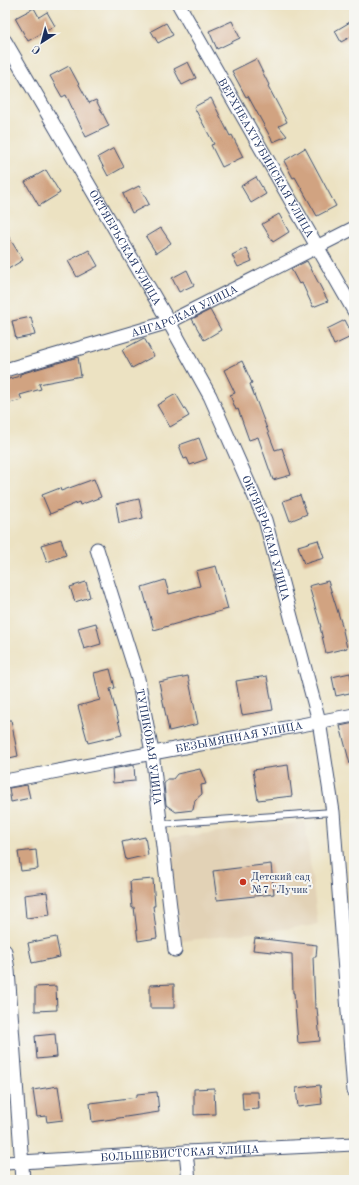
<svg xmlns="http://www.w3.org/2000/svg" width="359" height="1185" viewBox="0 0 359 1185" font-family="'Old Standard TT',serif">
<rect width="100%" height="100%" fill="#f6f6f2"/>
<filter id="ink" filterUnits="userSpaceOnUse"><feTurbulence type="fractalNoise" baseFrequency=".025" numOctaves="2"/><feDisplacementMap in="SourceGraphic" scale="8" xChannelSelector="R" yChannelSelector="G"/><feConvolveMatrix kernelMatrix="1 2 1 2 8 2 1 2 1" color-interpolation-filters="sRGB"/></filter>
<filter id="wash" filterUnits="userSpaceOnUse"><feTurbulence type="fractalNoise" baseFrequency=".012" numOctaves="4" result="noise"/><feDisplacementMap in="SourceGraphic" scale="16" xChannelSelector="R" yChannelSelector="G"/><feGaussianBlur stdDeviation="0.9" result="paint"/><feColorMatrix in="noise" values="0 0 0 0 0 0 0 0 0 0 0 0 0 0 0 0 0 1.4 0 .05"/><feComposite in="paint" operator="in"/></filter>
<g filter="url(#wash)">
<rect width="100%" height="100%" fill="#ece2c2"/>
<!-- built -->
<path fill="#e2d2b6" d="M305 822 318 925 181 941 168 838Z"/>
<g id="blocks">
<!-- building -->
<path fill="#d1a381" d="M34 8 39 17 47 12 55 26 28 41 15 18Z
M232 21 240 38 217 49 209 31Z
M350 22 354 30V35L341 42 335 31Z
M166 23 173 35 158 43 151 31Z
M256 59 269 85 268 86 287 122 279 126 287 136 273 142 248 96 246 97 232 71Z
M188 62 196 78 182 85 174 69Z
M69 66 89 103 96 100 109 126 86 137 66 95 62 97 50 76Z
M211 98 230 136 232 135 243 157 222 167 211 145 214 144 194 107Z
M114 148 124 167 108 176 98 157Z
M305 148 336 206 317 216 295 177 293 178 284 161Z
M46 170 60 193 39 206 25 182Z
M256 177 266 194 251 203 241 186Z
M139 186 149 204 132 213 123 194Z
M279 214 289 232 273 242 262 224Z
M161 228 171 243 156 253 146 237Z
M5 231 23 260 5 271Z
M246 248 252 261 238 267 232 255Z
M89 250 98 266 77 277 68 261Z
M307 261 328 301 313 307 302 283 299 284 291 269Z
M187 270 194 285 179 292 172 278Z
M210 310 221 330 204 340 192 319Z
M31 317 35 335 16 339 12 321Z
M345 320 353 336 334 345 327 329Z
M144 338 154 356 132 368 122 350Z
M78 357 81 376 39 384 41 389 20 395 22 400 5 404V380L20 376V374Z
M242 361 252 383 250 384 275 450 282 448 291 475 273 480 258 437 249 440 238 409 236 410 230 395 235 393 224 370Z
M176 394 189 416 170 427 157 405Z
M199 438 207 459 190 465 187 458 184 459 179 445Z
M94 479 101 497 80 505 79 502 50 514 42 495 60 488 61 491Z
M300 495 307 514 290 521 283 501Z
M139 499 143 518 119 523 116 504Z
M61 539 66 555 47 562 41 545Z
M318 540 324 558 304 564 298 546Z
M216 566 228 609 154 630 142 587 165 580 169 594 200 586 196 571Z
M328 581 341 622 347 648 326 653 320 627H321L309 586Z
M86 582 90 597 75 602 70 587Z
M96 623 101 644 84 649 78 628Z
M110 669 115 688 110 689 122 735 88 743 78 706 100 700 94 673Z
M350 673 354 692 336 696 332 677Z
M188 676 198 724 169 731 159 682Z
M267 676 273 710 242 715 236 681Z
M5 720H11L18 756 5 759Z
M354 723V764H350L340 726Z
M134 765 135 781 113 783 112 769Z
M288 765 292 796 258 800 253 770Z
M200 769 206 784 201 785 202 794 195 800 193 810 176 812 166 805 164 784 167 779H173L177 774Z
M27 785 30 798 11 802 9 788Z
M145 837 148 855 126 860 122 842Z
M36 850 38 869 21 871 18 852Z
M271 864 274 894 217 900 213 871Z
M153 879 155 906H153L157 938 138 941 134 907 132 908 130 881Z
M47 892 50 915 26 918 24 895Z
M56 937 60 957 32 963 28 943Z
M255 938 317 945 316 957H313L315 1008H317L320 1041 298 1043 294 993H293L292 954 253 950Z
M174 984V1008H150V985Z
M56 986 57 1010 35 1011V987Z
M55 1034 57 1057 37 1059 35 1036Z
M320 1085 322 1104 298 1107 296 1088Z
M58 1086 63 1120 47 1122 46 1116 37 1117 33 1090Z
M214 1088 215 1114 194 1115V1089Z
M157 1092 159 1112 92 1122 90 1103 137 1097V1094Z
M242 1092H258L259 1109 243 1110Z"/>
</g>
</g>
<g filter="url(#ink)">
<use href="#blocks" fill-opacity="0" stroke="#3a4a6d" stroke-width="1"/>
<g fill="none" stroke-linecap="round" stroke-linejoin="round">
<!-- lane casing -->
<g stroke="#3a4a6d" stroke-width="8">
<path id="lane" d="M161 824 333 812"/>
</g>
<!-- street casing -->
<g stroke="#3a4a6d" stroke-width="15">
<g id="street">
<path id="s1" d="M179 5 354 311"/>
<path id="s2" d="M5 41 169 322 210 396 265 520 319 721 333 812 354 1091"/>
<path id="s3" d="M5 370 169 322 354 228"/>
<path id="s4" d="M97 549 138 679 152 752 175 950"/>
<path id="s5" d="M5 781 354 715"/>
<path d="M5 951 8 970 23 1180"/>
<path d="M186 1152 189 1180"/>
<path id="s6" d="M5 1163 186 1152 354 1144"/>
</g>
</g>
<!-- lane -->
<use href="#lane" stroke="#fff" stroke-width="6"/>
<!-- street -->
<use href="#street" stroke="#fff" stroke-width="13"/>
</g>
</g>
<!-- markers -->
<circle fill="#c8321e" stroke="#f6f6f2" stroke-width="1.5" cx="243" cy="882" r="4"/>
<g text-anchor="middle" stroke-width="4" stroke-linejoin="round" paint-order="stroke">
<!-- street labels -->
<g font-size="11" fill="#1b2f5e" stroke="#f6f6f2">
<text dy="4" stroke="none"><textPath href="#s1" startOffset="176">ВЕРХНЕАХТУБИНСКАЯ УЛИЦА</textPath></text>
<text dy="4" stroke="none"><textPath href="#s2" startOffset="239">ОКТЯБРЬСКАЯ УЛИЦА</textPath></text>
<text dy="4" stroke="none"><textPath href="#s3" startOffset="189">АНГАРСКАЯ УЛИЦА</textPath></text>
<text dy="4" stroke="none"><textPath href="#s2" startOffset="563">ОКТЯБРЬСКАЯ УЛИЦА</textPath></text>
<text dy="4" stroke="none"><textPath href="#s5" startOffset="238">БЕЗЫМЯННАЯ УЛИЦА</textPath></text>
<text dy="4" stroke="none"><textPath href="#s4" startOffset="205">ТУПИКОВАЯ УЛИЦА</textPath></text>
<text dy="4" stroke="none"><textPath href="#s6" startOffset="175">БОЛЬШЕВИСТСКАЯ УЛИЦА</textPath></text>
</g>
<!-- poi labels -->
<g font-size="11" fill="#1b2f5e" stroke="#f6f6f2" text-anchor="start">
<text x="251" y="880">Детский сад<tspan x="251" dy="13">№7 "Лучик"</tspan></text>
</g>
</g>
<!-- margin -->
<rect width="359" height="1185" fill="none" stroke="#f6f6f2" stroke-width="20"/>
<!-- north arrow -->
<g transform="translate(42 42) rotate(216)" stroke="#f6f6f2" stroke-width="3" paint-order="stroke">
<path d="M0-3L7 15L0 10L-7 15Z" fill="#1b2f5e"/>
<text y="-6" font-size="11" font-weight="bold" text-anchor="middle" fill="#1b2f5e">С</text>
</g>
</svg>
